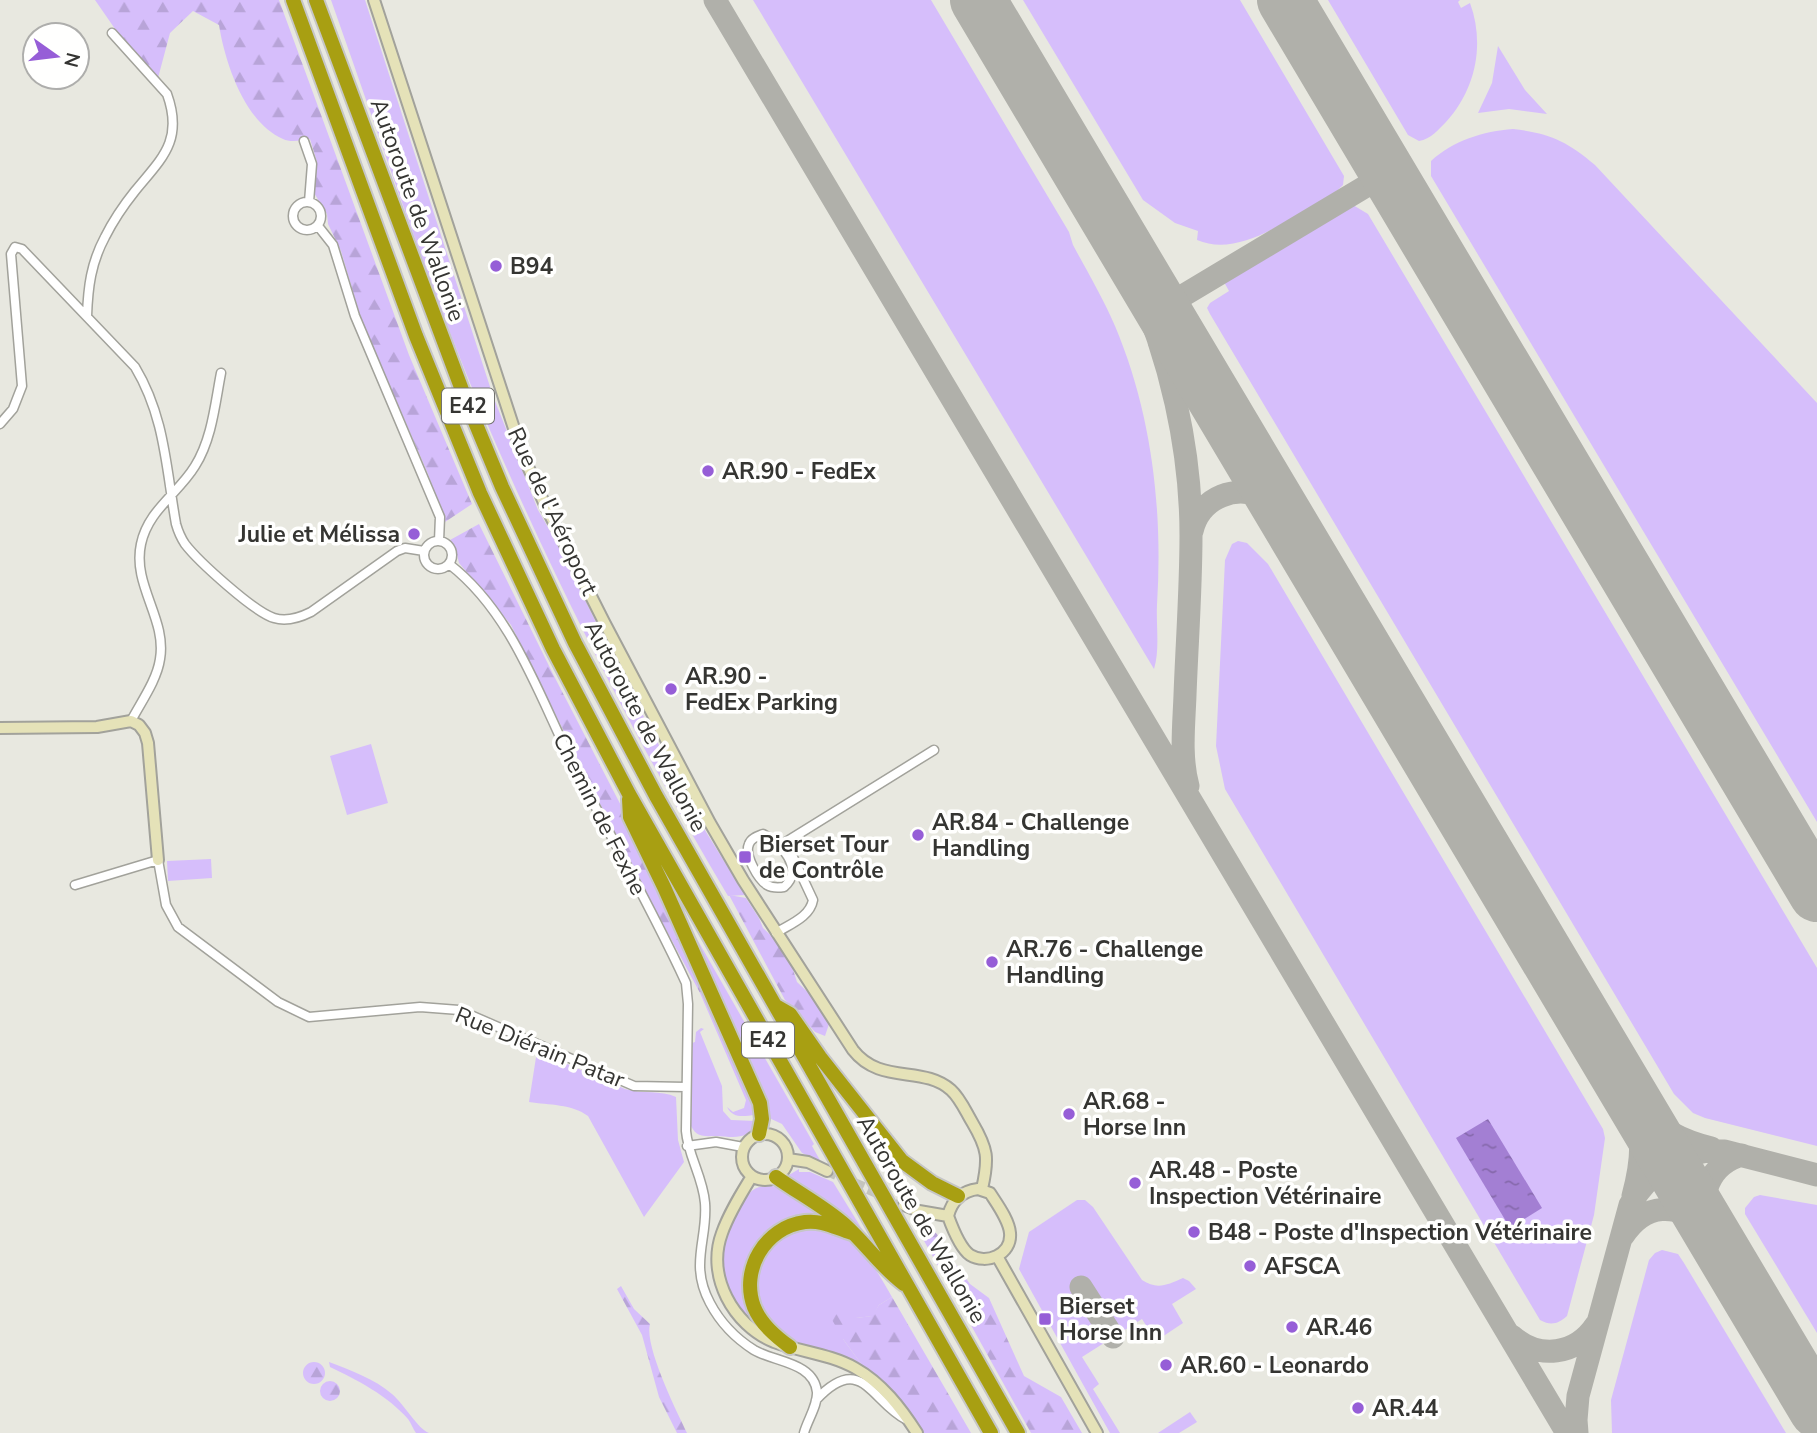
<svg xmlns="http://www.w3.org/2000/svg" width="1817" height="1433" viewBox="0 0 1817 1433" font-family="'Nunito Sans',sans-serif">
<defs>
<pattern id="forest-firs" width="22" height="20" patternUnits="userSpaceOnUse" patternTransform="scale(1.75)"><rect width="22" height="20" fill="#d6befb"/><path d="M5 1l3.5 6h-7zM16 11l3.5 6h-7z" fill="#b8a4d8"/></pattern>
<pattern id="water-ripples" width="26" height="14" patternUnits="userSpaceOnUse" patternTransform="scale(1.75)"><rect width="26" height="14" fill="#a37fd3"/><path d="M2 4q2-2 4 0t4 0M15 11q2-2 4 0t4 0" fill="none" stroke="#8669ac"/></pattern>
</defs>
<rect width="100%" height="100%" fill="#e8e8e0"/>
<!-- green -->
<path fill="#d6befb" d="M331 0H365L493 396 538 510 556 541 630 691 703 827 745 895 728 896C637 743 556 584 486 421 427 284 381 140 331 0Z
M753 0H931L1069 232 1073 245C1087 271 1103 298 1115 326 1152 414 1163 510 1157 605 1156 625 1160 650 1154 669Z
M1023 0H1240L1344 176 1343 185C1334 195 1320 202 1308 209 1277 227 1234 256 1197 240L1198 231 1175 223 1143 200Z
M1328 0H1460L1458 2 1461 8 1470 3C1485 44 1476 89 1446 122 1438 130 1431 139 1419 141L1408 135Z
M1498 46 1525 90 1547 114 1509 109 1478 113 1492 83Z
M1513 129C1549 133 1567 141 1595 165L1817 403V822L1431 176V161C1453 141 1483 131 1513 129Z
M1353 205 1368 214 1817 968V1146L1705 1118 1693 1113 1674 1094 1210 314 1207 308 1210 303 1229 291 1224 282Z
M1238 541 1247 543 1268 564 1603 1129 1605 1138 1594 1215 1567 1316C1558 1324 1551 1326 1540 1320L1225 789 1216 746 1225 560 1232 544Z
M371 744 388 803 347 815 330 756Z
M211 859 212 878 168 881 167 861Z
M673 897 814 1144 812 1146 821 1162 802 1153 782 1124 767 1117Z
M705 991 731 1051 755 1115C744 1116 733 1119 727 1107L733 1112 744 1108 746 1100 700 993Z
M701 1028 704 1029 700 1032 722 1086 723 1111 731 1120 756 1121C749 1141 734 1137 716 1136 705 1136 697 1138 691 1126L692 1043 695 1042 696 1032Z
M537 1051 625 1089C642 1094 661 1090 676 1097L678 1140 684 1162 644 1217 588 1116C572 1104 549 1105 529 1102Z
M799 1169V1172H810L833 1182 865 1234 784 1178Z
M770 1185 784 1190 823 1218 793 1220 747 1275 771 1335C722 1302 709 1263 738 1210 747 1194 752 1186 770 1185Z
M1760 1195 1817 1205V1333L1745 1214V1208L1754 1197Z
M1077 1200H1085L1093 1207 1142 1280C1157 1290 1167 1285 1183 1278L1189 1281 1196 1289 1172 1304 1183 1323 1156 1341 1142 1319 1082 1357 1099 1384 1093 1389 1120 1433H1110L1019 1269 1029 1232Z
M810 1225C821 1228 834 1230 843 1235 866 1249 879 1275 892 1297L879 1305 873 1316 856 1318 843 1339 862 1365 841 1355 787 1339 762 1315 755 1290 758 1265 779 1236Z
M1662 1250 1678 1254 1684 1263 1786 1433H1612L1611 1400 1649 1260 1655 1253Z
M329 1362C350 1370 375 1379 392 1394 404 1404 418 1429 429 1433H416C413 1429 411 1423 408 1419 387 1395 357 1380 330 1367Z
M1190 1412 1197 1422 1179 1433H1158Z"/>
<!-- forest -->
<path fill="url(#forest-firs)" d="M95 0H279L409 355 472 504 445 522 428 474 361 319 341 251 328 224 327 214 314 193 317 162 310 139C302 140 291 143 283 139 245 123 225 63 219 25L193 11 170 33 158 78 122 39Z
M479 524 553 674 629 821 705 991 700 993 617 838 511 625 459 563 456 551 450 540Z
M729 895 746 898 759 918 763 928 787 951 797 982 814 998 830 1021 825 1036 815 1032 785 1000Z
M922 1222 937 1234 946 1251 970 1284 989 1298 1024 1376 1061 1397 1082 1433H1031L918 1230Z
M621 1286 634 1309 650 1324C644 1346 677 1412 687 1433H677L659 1397 642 1335 617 1289Z
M892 1297 971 1433H923L886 1385 862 1365 843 1339 827 1311 832 1305 840 1304 856 1318 872 1316 879 1305Z
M303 1373a11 11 0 1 1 22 0a11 11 0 1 1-22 0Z
M320 1391a10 10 0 1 1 20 0a10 10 0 1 1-20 0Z"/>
<!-- water -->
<path fill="url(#water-ripples)" d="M1488 1119 1542 1208 1510 1228 1456 1138Z"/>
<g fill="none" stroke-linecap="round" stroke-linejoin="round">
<!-- taxiway -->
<path stroke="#b0b0aa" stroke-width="23" d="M715 0 1567 1433
M1059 136C1085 182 1112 228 1134 277 1170 356 1191 449 1191 535 1191 589 1187 642 1185 695 1184 724 1180 757 1188 786
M1159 342 1161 321 1174 301 1388 173
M1192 531C1200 497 1238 482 1267 500 1277 506 1283 517 1290 525
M1619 1076C1642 1124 1647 1144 1633 1196
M1637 1107C1658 1129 1682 1141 1711 1148
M1707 1225C1698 1195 1710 1164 1742 1155
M1623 1236C1646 1201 1676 1204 1707 1225
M1081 1287 1113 1337
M1512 1336C1539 1360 1576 1355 1596 1325
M1577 1433 1576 1420 1578 1396 1630 1205C1651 1169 1682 1149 1724 1151L1817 1175"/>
<!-- runway -->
<path stroke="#b0b0aa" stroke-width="56" d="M978 0 1817 1410
M1285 0 1817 894"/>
<!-- secondary-tunnel -->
<path stroke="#c4c4bd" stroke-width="10" stroke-dasharray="10 5" stroke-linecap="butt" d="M827 1171 904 1205"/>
<!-- street casing -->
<g stroke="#a2a29b" stroke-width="11">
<path id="street" d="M304 141 312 164 309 202
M293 216a14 14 0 1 1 28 0a14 14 0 1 1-28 0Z
M318 226 333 245 355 316 440 517 439 541
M87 316C88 287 91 263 105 237 113 221 123 206 135 191 161 159 184 141 167 94L112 33
M0 424 13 409 22 386 11 254 15 247 22 249 135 367C165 417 166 468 176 524 178 531 181 538 185 544 198 561 254 612 274 618 287 622 299 618 311 612L397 551 405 548 424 551
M424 555a14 14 0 1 1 28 0a14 14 0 1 1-28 0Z
M449 564C514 614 540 700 576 770 613 841 653 911 686 983L688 1004 686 1131C688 1156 703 1177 705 1203 708 1239 689 1264 710 1303 720 1322 735 1338 754 1350 774 1362 814 1362 817 1392 818 1405 807 1421 804 1433
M131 721C141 702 157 680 160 659 167 619 132 585 141 544 148 510 178 494 195 466 212 439 215 404 221 373
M763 834C781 843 805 869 784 887 777 888 772 888 767 885 758 879 744 855 749 844 751 838 758 836 763 834Z
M75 885 158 860 166 905 178 927 278 1002 309 1017 420 1007 459 1010 634 1086 686 1087
M776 933C790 924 810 917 813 900L792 855 781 845 934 750
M687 1146 716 1142 743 1147
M816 1400C862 1351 871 1402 907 1420"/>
</g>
<!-- secondary casing -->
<g stroke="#a2a29b" stroke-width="14">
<path id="secondary" d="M374 0 522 453 545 505 604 622 710 823 743 880 853 1050C880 1085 923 1065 951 1090 960 1098 966 1112 972 1122 988 1149 989 1158 982 1189
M0 728 97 727 131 721 139 725 145 733 148 743 158 860
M742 1157a23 23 0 1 1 46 0a23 23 0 1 1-46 0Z
M788 1159 808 1162 827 1171
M752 1176C741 1194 729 1213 722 1233 706 1276 733 1325 774 1342 801 1352 830 1354 855 1368 882 1383 901 1408 917 1433
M978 1189 990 1193C997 1204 1009 1220 1010 1233 1012 1255 986 1265 970 1255 960 1248 952 1227 948 1216 952 1200 962 1191 978 1189Z
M904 1205 919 1211 948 1216
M997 1256 1097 1433"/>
</g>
<!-- highway casing -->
<g stroke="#c6c6c6" stroke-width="18">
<path id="highway" d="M293 0 416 336 480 493 553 649 629 794 991 1433
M316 0 465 398 502 487 575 643 656 796 1018 1433
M629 799 630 817 664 887 760 1103 762 1119 759 1134
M776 1006 790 1014 820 1057 902 1161 932 1183 958 1196
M776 1177C798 1193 825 1207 845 1225 866 1244 881 1267 904 1284
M790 1347C775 1336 761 1324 754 1307 740 1270 765 1227 805 1222 823 1220 835 1228 852 1233"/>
</g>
<!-- street -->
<use href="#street" stroke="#fff" stroke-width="8"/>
<!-- secondary -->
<use href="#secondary" stroke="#e5e2b8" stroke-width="10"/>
<!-- highway -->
<use href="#highway" stroke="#a89f12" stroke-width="14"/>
</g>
<!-- markers -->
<g fill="#965ed7" stroke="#fffffe" stroke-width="2.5">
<circle cx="496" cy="266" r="7"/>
<circle cx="708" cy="471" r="7"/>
<circle cx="414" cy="534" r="7"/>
<circle cx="671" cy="689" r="7"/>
<circle cx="918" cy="835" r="7"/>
<rect x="738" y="850" width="14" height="14" rx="3.5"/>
<circle cx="992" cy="962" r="7"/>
<circle cx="1069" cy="1114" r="7"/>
<circle cx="1135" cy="1183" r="7"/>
<circle cx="1194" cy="1232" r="7"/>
<circle cx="1250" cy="1266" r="7"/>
<rect x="1038" y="1312" width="14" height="14" rx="3.5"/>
<circle cx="1292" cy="1327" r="7"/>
<circle cx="1166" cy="1365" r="7"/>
<circle cx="1358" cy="1408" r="7"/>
</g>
<g text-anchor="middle" stroke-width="7" stroke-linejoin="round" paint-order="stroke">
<!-- shield labels -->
<g fill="#fffffe" stroke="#72726f" stroke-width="2">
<rect x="442" y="388.5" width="52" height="35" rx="5"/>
<rect x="742" y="1022.5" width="52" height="35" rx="5"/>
</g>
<g font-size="21" font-weight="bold" fill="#353532">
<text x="468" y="413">E42</text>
<text x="768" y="1047">E42</text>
</g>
<!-- street labels -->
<g font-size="23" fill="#353532" stroke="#fffffe">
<text transform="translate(418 210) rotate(70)" y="8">Autoroute de Wallonie</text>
<text transform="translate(553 511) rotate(65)" y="8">Rue de l'Aéroport</text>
<text transform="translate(646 726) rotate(62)" y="8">Autoroute de Wallonie</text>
<text transform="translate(600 814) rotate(63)" y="8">Chemin de Fexhe</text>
<text transform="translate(540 1047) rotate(22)" y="8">Rue Diérain Patar</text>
<text transform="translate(922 1219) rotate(60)" y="8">Autoroute de Wallonie</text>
</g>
<!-- poi labels -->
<g font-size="23" font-weight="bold" fill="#353532" stroke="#fffffe" text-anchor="start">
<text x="510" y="274">B94</text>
<text x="722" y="479">AR.90 - FedEx</text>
<text x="400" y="542" text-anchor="end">Julie et Mélissa</text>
<text x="685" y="684">AR.90 -<tspan x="685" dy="26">FedEx Parking</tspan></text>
<text x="932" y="830">AR.84 - Challenge<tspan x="932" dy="26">Handling</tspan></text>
<text x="759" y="852">Bierset Tour<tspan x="759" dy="26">de Contrôle</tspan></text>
<text x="1006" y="957">AR.76 - Challenge<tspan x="1006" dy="26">Handling</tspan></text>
<text x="1083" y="1109">AR.68 -<tspan x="1083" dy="26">Horse Inn</tspan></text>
<text x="1149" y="1178">AR.48 - Poste<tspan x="1149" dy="26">Inspection Vétérinaire</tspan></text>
<text x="1208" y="1240">B48 - Poste d'Inspection Vétérinaire</text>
<text x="1264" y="1274">AFSCA</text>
<text x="1059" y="1314">Bierset<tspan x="1059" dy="26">Horse Inn</tspan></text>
<text x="1306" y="1335">AR.46</text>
<text x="1180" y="1373">AR.60 - Leonardo</text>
<text x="1372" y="1416">AR.44</text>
</g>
</g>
<!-- north arrow -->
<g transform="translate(56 56) rotate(104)"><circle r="33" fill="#fffffe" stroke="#aeaeac" stroke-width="2"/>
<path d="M0-5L12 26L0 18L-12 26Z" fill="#965ed7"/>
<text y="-10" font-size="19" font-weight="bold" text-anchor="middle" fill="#353532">N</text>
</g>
</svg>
